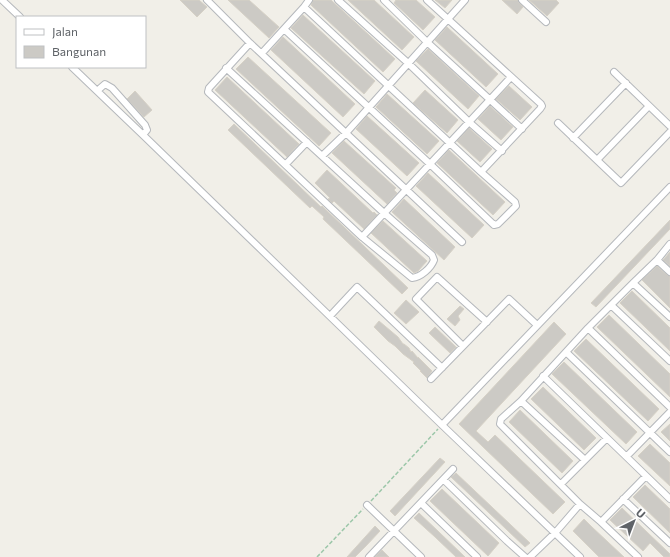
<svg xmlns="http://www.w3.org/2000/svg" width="670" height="557" viewBox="0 0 670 557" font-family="Commissioner,sans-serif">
<rect width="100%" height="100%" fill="#f1efe8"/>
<!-- building -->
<path fill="#cccac5" stroke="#d6d1c6" d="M180 0H199L207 7 197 17Z
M228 0H249L279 27 269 38Z
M313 0H331L395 59 383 72 311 5Z
M348 0H374L414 37 402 50Z
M396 0H416L435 17 423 30 394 3Z
M435 0H452L445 8Z
M502 0H518L519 3 523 7 517 14Z
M529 0H556L559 3 547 16Z
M303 15 375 81 364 94 291 28Z
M447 27 498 74 486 87 435 40Z
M283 37 355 104 343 117 271 50Z
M428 49 479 96 468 109 416 61Z
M248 57 331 133 319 146 236 69Z
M227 77 299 144 287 157 215 90Z
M509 86 532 107 520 120 496 99Z
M425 90 458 120 447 133 413 103Z
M135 91 152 110 144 117 127 99Z
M387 94 439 141 427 154 376 107Z
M490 106 513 127 501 140 478 119Z
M367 116 419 163 407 176 356 129Z
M234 124 321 207 322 206 408 288 402 294 323 219 324 217 312 206 310 208 228 130Z
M469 128 492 149 480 162 457 141Z
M344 141 396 188 394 190 397 193 387 204 332 153Z
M449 150 505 202 493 215 437 163Z
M327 170 373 213 374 212 377 215 364 229 334 201 332 203 328 199 330 198 315 183Z
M428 173 484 225 472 238 416 186Z
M404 199 455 247 444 260 392 212Z
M670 220V229L596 307 591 303Z
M383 221 427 261 418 271 414 273 371 233Z
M670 252V266L663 260Z
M657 266 667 275 670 276V308L642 280Z
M632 291 670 328V351L620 303Z
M406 300 419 312 406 324 394 313Z
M460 306 464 309 458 316 460 320 455 326 447 319Z
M609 315 670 374V397L597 327Z
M379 321 398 337 403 344H404L409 348 411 352 412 351 418 358V357L432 371 427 378 420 371H421L413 363 414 362 403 354 395 346 388 341 374 327Z
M554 322 566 334 476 431 488 442 495 435 565 502 553 514 459 424Z
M435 327 456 347 450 353 429 333Z
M586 339 659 409 648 421 574 351Z
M564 362 637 432 626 444 552 374Z
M543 387 596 438 584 450 531 399Z
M520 410 573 461 562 473 509 422Z
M670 424V441L661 432Z
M650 444 670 463V486L638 456Z
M440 458 445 462 395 516 390 511Z
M456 473 530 543 525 547 451 477Z
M645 485 670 509V533L633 497Z
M442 489 499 543 488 556 430 501Z
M622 508 670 554V557H664L650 543 643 551 610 520Z
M419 513 439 532 465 557H456L435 537 414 518Z
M584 519 592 527 624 557H599L573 531Z
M375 526 380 531 365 547 355 557H347Z
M382 550 389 557H375Z"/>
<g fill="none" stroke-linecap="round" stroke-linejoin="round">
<!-- minor casing -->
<g stroke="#b5b8bc" stroke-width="8">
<path id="minor" d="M2 0 20 17
M207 0 250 43 462 242
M338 0 408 63 469 122 502 151
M384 0 427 42 522 129
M427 0 541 104 542 106 540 109 481 172
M522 0 546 22
M284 29 430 164 494 225 498 224 516 206 515 202 481 172 304 7
M262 53 304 7 309 0
M72 67 143 135 442 425 580 557
M226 68 384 213 432 255 434 260C431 268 421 277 412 278L362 237 208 92 209 88 250 43
M614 72 670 126
M97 91 105 84 112 88 145 125 147 130 143 135
M558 123 621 183 670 132
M573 138 626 83
M322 156 346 133 465 0
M597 160 649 106
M286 164 307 142
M362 237 511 77
M657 260 670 272
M633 283 670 317
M611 305 670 361
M330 316 357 287 442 368
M588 328 670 407
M463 346 416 299 437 277 487 322
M566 352 670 452
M543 376 670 499
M431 379 509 299 537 325
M521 401 585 460
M442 425 670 187
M627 456 670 412
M444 480 507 541 525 557
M561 484 607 438
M623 499 670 543
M421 503 477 557
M367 505 421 557
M601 522 646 476
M369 557 453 469
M530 557 555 533 580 504
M638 557 601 522 580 504 500 424 501 419 521 401 588 328 633 283 657 260 670 244"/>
</g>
<!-- path -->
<path stroke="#9cc7a9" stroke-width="1.5" stroke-dasharray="4 2" stroke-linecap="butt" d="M371 501 438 429
M317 557 363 509"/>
<!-- minor -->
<use href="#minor" stroke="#fff" stroke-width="6"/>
</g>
<!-- legend -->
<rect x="16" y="16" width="130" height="52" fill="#ffffff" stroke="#bfc1c3"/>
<rect x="24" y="29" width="20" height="6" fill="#ffffff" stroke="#bfc1c3"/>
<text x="52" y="36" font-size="12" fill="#5f6368">Jalan</text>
<rect x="24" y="46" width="20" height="12" fill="#cccac5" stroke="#bfc1c3"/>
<text x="52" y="56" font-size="12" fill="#5f6368">Bangunan</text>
<!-- north arrow -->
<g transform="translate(634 521) rotate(42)" stroke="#ffffff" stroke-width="3" paint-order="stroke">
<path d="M0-3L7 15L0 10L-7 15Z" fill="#5f6368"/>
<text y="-6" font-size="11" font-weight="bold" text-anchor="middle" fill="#5f6368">U</text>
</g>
</svg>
